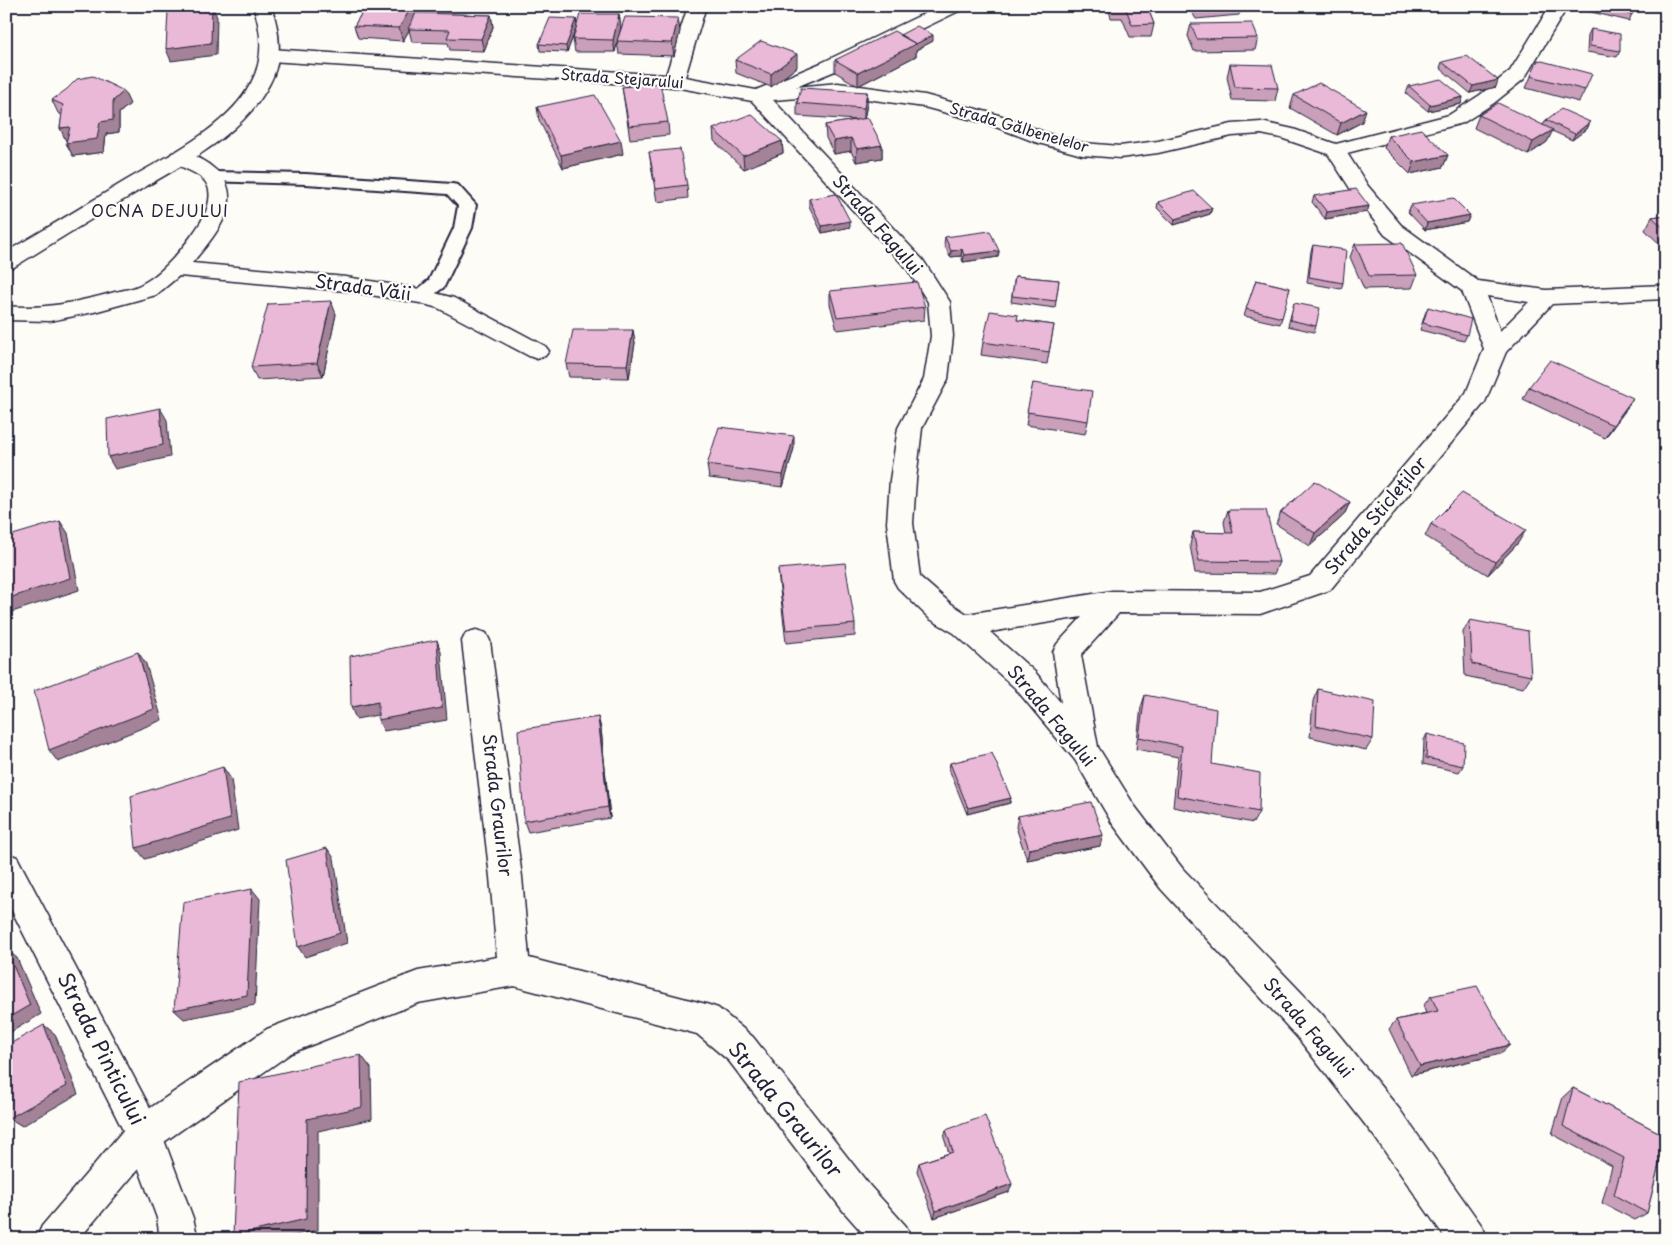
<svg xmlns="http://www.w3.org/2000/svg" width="1672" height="1245" viewBox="0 0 1672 1245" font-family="'Playpen Sans',sans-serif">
<rect width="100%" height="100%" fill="#fdfcf7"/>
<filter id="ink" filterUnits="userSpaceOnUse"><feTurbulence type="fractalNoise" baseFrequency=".02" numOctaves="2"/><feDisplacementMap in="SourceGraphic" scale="10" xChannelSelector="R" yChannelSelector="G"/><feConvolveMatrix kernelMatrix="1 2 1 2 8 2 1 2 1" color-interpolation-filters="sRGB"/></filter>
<g filter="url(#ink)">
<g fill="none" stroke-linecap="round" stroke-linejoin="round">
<!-- service casing -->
<g stroke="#22223b" stroke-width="4">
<path id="service" d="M213 172 306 174 452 184 458 185 476 205 472 228 444 287 427 300 420 302 413 300 410 296 429 280 454 228 458 206 447 194 306 184 207 181 204 177 207 173Z"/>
</g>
<!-- minor casing -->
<g stroke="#22223b" stroke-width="3">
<path id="minor" d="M688 6H706L685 77 756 90 821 63 940 6H964L961 10 835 71 796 87 838 83 925 95 1002 116 1049 134 1083 143 1120 146 1158 141 1232 124 1261 122 1293 129 1336 144 1449 115 1480 95 1510 71 1550 6H1568L1524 79 1494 103 1463 123 1347 153 1368 186 1401 225 1478 281 1546 290 1666 285V299L1552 304 1506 352 1485 402 1330 590 1260 614 1119 613 1081 655 1098 747 1134 805 1183 869 1322 1014 1400 1110 1482 1226 1488 1239H1446L1374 1136 1298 1038 1161 889 1112 823 1075 760 1015 688 954 633 930 619 898 588 894 581 887 523 890 480 898 428 924 379 931 336 928 302 907 269 752 101 674 87 270 61 263 59 261 55 263 51 270 49 666 75ZM838 95 924 107 988 124 1035 142 1082 155 1120 158 1158 153 1232 136 1261 134 1281 138 1328 154 1353 193 1385 235 1462 291 1484 349 1466 393 1310 576 1260 592 1112 591 967 614 950 603 920 577 913 523 916 480 922 428 948 379 953 336 950 302 923 260 773 100ZM1487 296 1529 302 1500 331ZM1082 617 1057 644 1053 652 1061 703 1035 672 990 632Z
M179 151C192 154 206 161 217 171 248 200 212 239 192 263L346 277 420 289 454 298 545 346 549 351 545 356 537 359 529 356 438 308 420 303 346 291 179 276 156 295 94 312 50 321 6 320V306C44 310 78 302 115 292 123 290 133 289 140 285 161 275 179 253 192 235 201 223 212 206 209 190 205 170 178 171 169 157L172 153Z
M476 630 486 633 490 641 522 877 529 958 706 1004 718 1008 753 1037 870 1186 906 1226 912 1239H868L844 1212 729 1061 697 1034 514 986 418 1003 291 1053 157 1147 79 1239H36L42 1226 131 1121 267 1029 418 971 497 957 490 877 462 641 466 633Z"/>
</g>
<!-- secondary casing -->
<g stroke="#22223b" stroke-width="3">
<path id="secondary" d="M253 6H271C280 31 283 59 270 83 243 137 179 166 130 196 91 219 53 243 14 267L6 269V252C44 230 82 207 120 184 162 159 228 128 251 83 264 59 262 31 253 6Z
M6 853 17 857 157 1121 193 1218 198 1239H160L157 1218 129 1142 6 899Z"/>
</g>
<!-- service -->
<use href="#service" fill="#fdfcf7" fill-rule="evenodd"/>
<!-- minor -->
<use href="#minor" fill="#fdfcf7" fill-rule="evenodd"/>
<!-- secondary -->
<use href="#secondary" fill="#fdfcf7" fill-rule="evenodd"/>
</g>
<!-- wall -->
<path fill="#c99fba" stroke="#22223b" d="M366 6H416L418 13 491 15 493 27 484 51 450 50 448 43 412 42 409 30 403 41 358 38 354 26Z
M918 6H928L925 9Z
M1108 6H1147L1154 24 1151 37H1130L1122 18H1111Z
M1188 6H1241L1239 15 1196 19Z
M1589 6H1635L1629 21 1587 11Z
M619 14 621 27 619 37 680 31 674 56 619 54 617 42 615 52H575L573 39 575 32 567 52 540 51 539 44 576 19 577 24Z
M1191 24 1258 38 1255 50 1194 51 1188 36Z
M1591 29 1620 51 1617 57 1587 52 1588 35Z
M900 35 933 41 916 50V56L858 86 835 72V60Z
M735 60 797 67 771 87 736 73Z
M1538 60 1585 90 1579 102 1526 88Z
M1442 62 1496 87 1470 93 1440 68Z
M1230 64 1278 88 1275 101 1232 100 1227 77Z
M1409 86 1463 97 1461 104 1428 111 1406 93Z
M622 87 668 122 669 135 630 139Z
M867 92V104L864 119 882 145V158L856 162 851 151 834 154 826 138 825 125 857 120 797 116V103Z
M1294 95 1362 122 1337 135 1290 108Z
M52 100 130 104 119 113V132L106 134 104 152 73 156 66 143 67 141 60 128 62 115 58 113Z
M537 107 623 154 563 168 539 120Z
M1479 115 1543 125 1546 120 1590 122 1587 129 1572 140 1552 131 1547 142 1528 155 1474 128Z
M713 129 782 141 783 153 744 169 714 141Z
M1388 136 1448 155 1443 167 1410 174 1384 148Z
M649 152 687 185 688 198 657 202Z
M1314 196 1369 206 1367 212 1325 219 1312 202Z
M809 199 850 227 822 233 809 206Z
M1158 202 1212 208 1210 214 1174 225 1157 208Z
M1411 205 1470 215 1467 222 1425 230 1408 212Z
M1666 215V250L1645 230 1652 217Z
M945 237 999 251 998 257 963 262 961 256 950 257 944 244Z
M1355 244 1417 275 1412 288 1364 289 1350 257Z
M1313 245 1343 283 1341 289 1307 283 1311 251Z
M1015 276 1059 280 1055 308 1011 302Z
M1256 280 1290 288 1280 324 1244 316Z
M830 291 925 307 924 320 837 330 830 304Z
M1294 303 1316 326 1314 332 1288 326Z
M1428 307 1467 335 1464 341 1420 330 1425 314Z
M336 314 323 376 257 380 251 367Z
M1017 320 1054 325 1047 364 981 355 983 342Z
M633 330 635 343 629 378 569 377 566 364Z
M1033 383 1088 421 1085 434 1026 425Z
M1529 387 1625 411 1605 438 1523 399Z
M794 448 783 487 709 478 707 465Z
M1350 502 1344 515 1310 546 1276 524 1281 512Z
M1228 510 1279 562 1274 574 1195 573 1190 545 1193 532 1226 533 1224 522Z
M1431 524 1518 543 1488 575 1425 536Z
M778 569 855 624V636L786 643 779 581Z
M1470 620 1531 676 1523 688 1465 676 1463 632Z
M1318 689 1373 739 1366 750 1310 737 1313 701Z
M1145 695 1259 812 1253 823 1173 807 1178 757 1136 749 1141 707Z
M598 717 601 729 610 818 528 832 524 821Z
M1427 734 1463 766 1459 772 1423 764 1424 740Z
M950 763 1010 803 967 814 949 769Z
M1018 816 1100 846 1027 860 1016 827Z
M1431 996 1500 1054 1411 1075 1389 1029 1396 1020 1426 1013 1423 1006Z
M1573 1088 1666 1136 1647 1213 1635 1220 1602 1203 1612 1166 1552 1134 1563 1097Z
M946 1130 1009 1192 934 1218 917 1171 919 1163 949 1153 944 1138Z"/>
<!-- shaded-wall -->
<path fill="#a48297" stroke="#22223b" d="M171 6H205L174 12Z
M212 6 217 17 216 55 171 61 166 49Z
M303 6H324L304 8Z
M412 6H416L418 14 403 41 399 28Z
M619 14 621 27 615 52 613 40Z
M491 15 493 27 484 51 481 39Z
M678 18 680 31 674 56 672 43Z
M576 19 577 26 567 52 566 46Z
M933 35V41L916 50V56L858 86V73Z
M797 54V67L771 87V74Z
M1498 80 1496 87 1470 93 1473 86Z
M124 91 130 104 119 113V132L106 134 104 152 73 156 66 143 100 122 113 101Z
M867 92V104L864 120V108Z
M1463 97 1461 104 1428 111 1430 105Z
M1366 110 1362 122 1337 135 1341 123Z
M1590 122 1587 129 1572 140 1575 134Z
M70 127 76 139 66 141 60 128Z
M1553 130 1547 142 1528 155 1533 142Z
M851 138V151L834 154V141Z
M621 141 623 154 563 168 561 155Z
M782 141 783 153 744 169 743 156Z
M882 145V158L856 162 857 149Z
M1448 155 1443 167 1410 174 1414 162Z
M1369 206 1367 212 1325 219 1327 212Z
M1212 208 1210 214 1174 225 1175 219Z
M1470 215 1467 222 1425 230 1427 223Z
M850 221V227L822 233V226Z
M962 249 961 256 950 257 951 251Z
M999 251 998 257 963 262 964 255Z
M331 301 336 314 323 376 317 363Z
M633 330 635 343 629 378 627 365Z
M1633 398 1625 411 1605 438 1613 425Z
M160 408 167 420 170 457 115 469 108 457Z
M794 436V448L783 487V475Z
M1350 502 1344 515 1310 546 1315 533Z
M60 521 68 533 79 590 6 614V599Z
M1526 530 1518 543 1488 575 1495 562Z
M437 640 441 652 447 720 384 731 378 720Z
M138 652 146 664 162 720 58 762 49 750Z
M378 702 383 714 356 719 351 707Z
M598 717 601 729 610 818 608 807Z
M223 767 231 779 238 830 145 859 136 848Z
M1011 798 1010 803 967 814 968 808Z
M1103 835 1100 846 1027 860 1029 849Z
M327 848 334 858 347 943 305 957 298 947Z
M252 889 260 899 255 1005 184 1019 174 1010Z
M6 924 9 936 6 937Z
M6 949 17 958 41 1014 6 1035Z
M44 1025 55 1034 78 1094 22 1126 9 1118Z
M1510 1045 1500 1054 1411 1075 1420 1066Z
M361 1055 371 1068 372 1119 318 1131V1230L279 1239H236L233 1236 307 1119Z
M1012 1184 1009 1192 934 1218 936 1211Z"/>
<!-- building -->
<path fill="#eab9d8" stroke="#22223b" d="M202 6H212L211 43 166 49 168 11Z
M366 6H412L399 28 354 26Z
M1125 6H1147L1154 24 1132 25Z
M1597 6H1635L1632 15Z
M416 13 491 15 481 39 447 38 450 30 408 29Z
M580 14H619L613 40 573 39Z
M625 17 678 18 672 43 617 41Z
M550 18 576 19 566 46 539 44Z
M1252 23 1258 38 1197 39 1191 24Z
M917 26 933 35 916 44 900 35Z
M1591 29 1620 34V51L1590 46Z
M894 31 916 44 858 73 835 60Z
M761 41 797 54 771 74 735 60Z
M1467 56 1498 80 1473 86 1442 62Z
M1538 60 1592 74 1585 90 1531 76Z
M1230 64 1272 65 1278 88 1235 87Z
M93 76 124 91 113 101V120L100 122 97 139 66 143 70 127 60 128 63 105 52 100 67 89 77 79Z
M1441 79 1463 97 1430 105 1409 86Z
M660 83 668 122 629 126 622 87Z
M1319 83 1366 110 1341 123 1294 95Z
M801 88 867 92 864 108 797 103Z
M595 95 621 141 561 155 537 107Z
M1498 103 1553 130 1533 142 1479 115Z
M1561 109 1590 122 1575 134 1546 120Z
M751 114 782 141 743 156 713 129Z
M868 118 882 145 857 149 851 138 834 141 825 125Z
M1421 129 1448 155 1414 162 1388 136Z
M680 149 687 185 656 189 649 152Z
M1356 189 1369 206 1327 212 1314 196Z
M1194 191 1212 208 1175 219 1158 202Z
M836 194 850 221 822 226 809 199Z
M1453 198 1470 215 1427 223 1411 205Z
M1666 215V230L1652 217Z
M990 231 999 251 964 255 962 249 951 251 945 237Z
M1402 243 1417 275 1369 276 1355 244Z
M1313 245 1346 250 1343 283 1309 277Z
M1015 276 1059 280 1056 301 1012 296Z
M1256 280 1290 288 1282 318 1246 309Z
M917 282 925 307 837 317 830 291Z
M331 301 317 363 251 367 268 304Z
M1294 303 1320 308 1316 326 1290 320Z
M1428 307 1471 319 1467 335 1423 323Z
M990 311 1018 315 1017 320 1054 325 1049 352 983 342Z
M573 330H633L627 365 566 364Z
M1550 360 1633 398 1613 425 1529 387Z
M1033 383 1092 391 1088 421 1027 412Z
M160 408 163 445 108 457 107 419Z
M719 427 794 436 783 475 707 465Z
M1315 481 1350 502 1315 533 1281 512Z
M1462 493 1526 530 1495 562 1431 524Z
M1228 510H1266L1279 562 1199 561 1193 532 1233 533Z
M60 521 70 578 6 599V537Z
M845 563 855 624 786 630 778 569Z
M1470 620 1528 631 1531 676 1472 664Z
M437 640 442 708 378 720V702L351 707 350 656Z
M138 652 154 709 49 750 34 691Z
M1318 689 1375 702 1373 739 1316 726Z
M1145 695 1216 709 1212 764 1260 773 1259 812 1177 796 1182 746 1139 737Z
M598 717 608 807 524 821 518 730Z
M1427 734 1464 743 1463 766 1426 758Z
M992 753 1011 798 968 808 950 763Z
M223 767 230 819 136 848 131 796Z
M1091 802 1103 835 1029 849 1018 816Z
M327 848 340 933 298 947 286 860Z
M252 889 247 995 174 1010 183 902Z
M6 949 30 1005 6 1019Z
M1477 986 1510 1045 1420 1066 1396 1020 1438 1011 1431 996Z
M44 1025 67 1086 9 1118 6 1109V1046Z
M361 1055 362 1107 307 1119 306 1219 233 1236 239 1082Z
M1573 1088 1666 1136 1647 1213 1614 1195 1624 1158 1563 1126Z
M985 1116 1012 1184 936 1211 919 1163 953 1152 946 1130Z"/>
</g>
<g text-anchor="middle" stroke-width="4.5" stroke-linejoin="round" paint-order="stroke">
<!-- far-street labels -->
<g font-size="15" fill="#22223b" stroke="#fdfcf7">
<text transform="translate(622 79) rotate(4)" y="5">Strada Stejarului</text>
<text transform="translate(1019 128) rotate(16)" y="5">Strada Gălbenelelor</text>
</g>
<!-- far-quarter labels -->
<g font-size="16" letter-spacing="1" fill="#22223b" stroke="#fdfcf7">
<text x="160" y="217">OCNA DEJULUI</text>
</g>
<!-- street labels -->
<g font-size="18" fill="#22223b" stroke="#fdfcf7">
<text transform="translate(877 225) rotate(49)" y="6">Strada Fagului</text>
<text transform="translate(363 288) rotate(8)" y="6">Strada Văii</text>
<text transform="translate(1376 516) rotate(-50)" y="6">Strada Sticleților</text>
<text transform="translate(1051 716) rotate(50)" y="6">Strada Fagului</text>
<text transform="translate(497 805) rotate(83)" y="6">Strada Graurilor</text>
<text transform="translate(1308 1028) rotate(49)" y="6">Strada Fagului</text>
</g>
<!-- near-street labels -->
<g font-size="21" fill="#22223b" stroke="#fdfcf7">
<text transform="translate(101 1049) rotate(63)" y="7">Strada Pinticului</text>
<text transform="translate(785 1110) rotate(51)" y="7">Strada Graurilor</text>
</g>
</g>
<!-- margin -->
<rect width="1672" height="1245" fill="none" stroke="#fdfcf7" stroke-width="25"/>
<rect x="12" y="12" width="1647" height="1220" fill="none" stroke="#22223b" stroke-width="2" filter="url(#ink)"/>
</svg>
